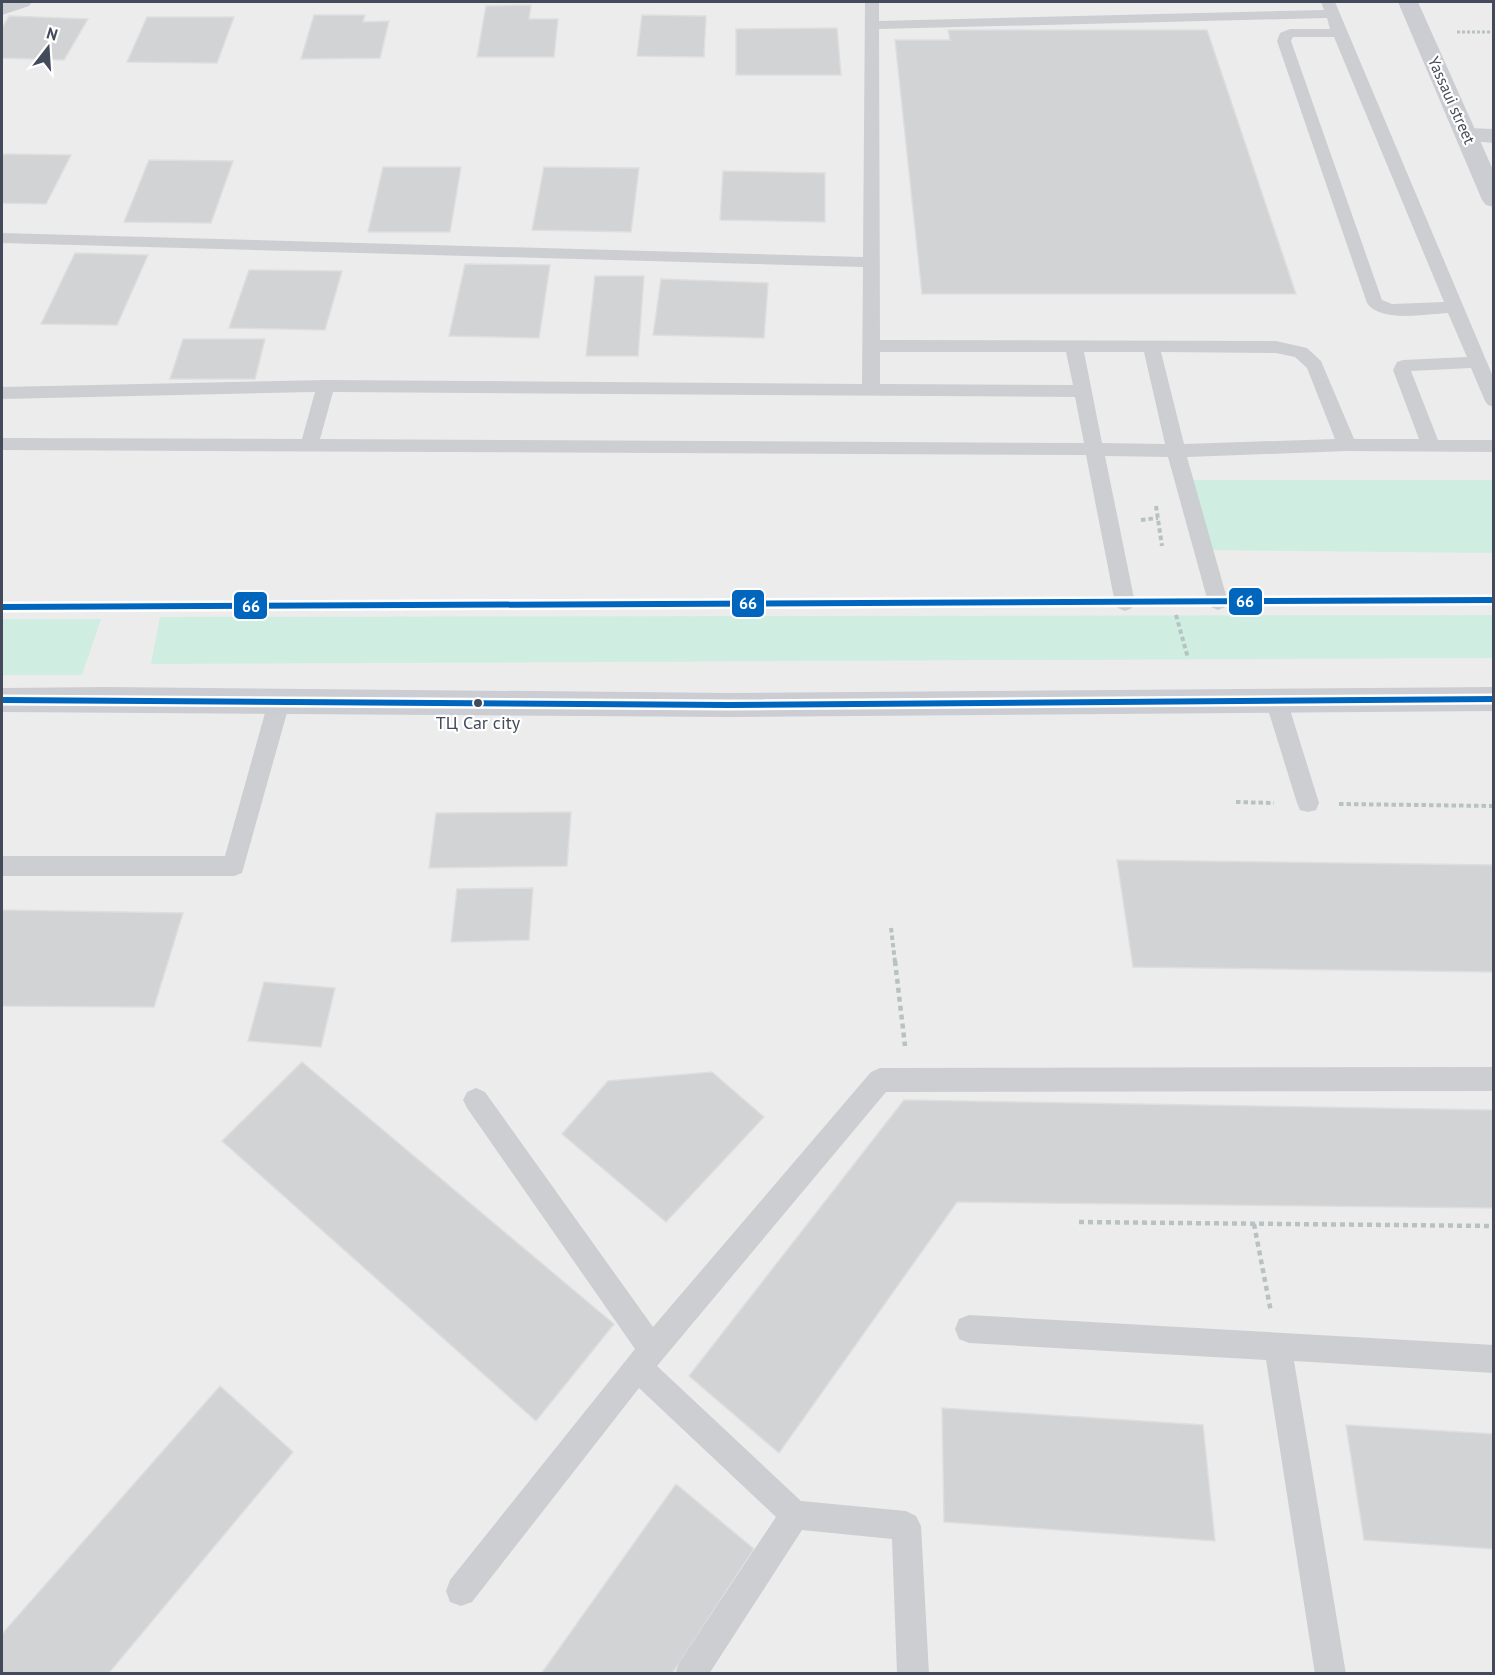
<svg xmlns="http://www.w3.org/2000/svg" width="1495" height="1675" viewBox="0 0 1495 1675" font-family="'PT Sans',sans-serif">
<rect width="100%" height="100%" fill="#edecec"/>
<!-- green -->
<path fill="#cfeee1" d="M1184 480H1493V553L1203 550Z
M1494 615 1493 658 151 664 160 617Z
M2 619H101L82 675H2Z"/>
<!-- building -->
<path fill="#d2d3d5" stroke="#dededf" stroke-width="1.5" d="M531 5 529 19H558L554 57H477L486 6Z
M314 15H365L363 22 389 21 380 58 301 59Z
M642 15 706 16 704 57 637 56Z
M9 16 88 19 64 60 2 58V28Z
M147 17H234L217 63 127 62Z
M837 28 841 75H736V29Z
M948 30H1207L1296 294H922L895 40H950Z
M2 154 71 155 46 204 2 203Z
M149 160 233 161 211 223 124 222Z
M383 167H461L450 232H368Z
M544 167 639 168 631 232 532 230Z
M723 171 825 173V222L720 220Z
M75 253 148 255 117 325 41 324Z
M465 264 550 265 539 338 449 336Z
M249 270 342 271 325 330 229 328Z
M595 276H644L638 356H586Z
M661 279 768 283 764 338 653 335Z
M183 339H265L255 379H170Z
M571 812 567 866 429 868 436 813Z
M1117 860 1494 865V972L1133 967Z
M533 888 529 940 451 942 457 889Z
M2 910 183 913 154 1007 2 1006Z
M264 982 335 988 321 1047 248 1041Z
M302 1062 614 1324 536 1421 222 1141Z
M712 1072 764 1117 666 1222 562 1134 608 1081Z
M904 1100 1494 1110V1208L957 1202 779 1453 689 1376Z
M220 1386 293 1452 108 1674H2V1634Z
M942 1408 1203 1425 1215 1541 944 1522Z
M1346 1425 1494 1434V1549L1364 1540Z
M676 1484 754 1549 672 1674H541Z"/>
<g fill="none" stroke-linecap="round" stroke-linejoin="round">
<!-- path-far2 -->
<path stroke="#b7c3c2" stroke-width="3" stroke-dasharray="3 2" stroke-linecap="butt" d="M1457 32H1494"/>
<!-- path-far1 -->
<path stroke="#b7c3c2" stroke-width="4" stroke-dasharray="4.5 3" stroke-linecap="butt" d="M1156 506 1162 546
M1141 520 1158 518
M1176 615 1188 658
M1236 802 1274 803
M1339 804 1494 806
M891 928 895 962"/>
<!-- path -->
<path stroke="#b7c3c2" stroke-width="4.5" stroke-dasharray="5 4" stroke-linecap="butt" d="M895 961 905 1046
M1079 1222 1494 1226
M1254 1224 1271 1312"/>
<!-- lane -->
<path fill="#ccced2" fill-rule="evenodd" d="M865 2H879V21L1324 10 1321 2H1335L1494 379V407L1488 405 1485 401 1471 368 1411 371 1438 440H1494V452L1347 451 1187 457 1228 602 1225 607 1218 610 1211 607 1208 602 1168 457 1105 456 1135 603 1132 608 1125 611 1118 608 1115 603 1086 455 2 450V438L302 439 315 392 2 399V387L326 380 862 384 863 267 2 243V233L863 257ZM1327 18 1330 29H1290L1280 33 1277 41 1367 303C1380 323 1427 314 1448 313L1467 357 1403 360 1397 362 1393 370 1419 439H1354L1321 361 1307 348 1276 341 880 340 879 29ZM1334 37 1444 302 1392 304 1382 300 1291 41 1293 37ZM880 352H1066L1073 385 880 384ZM1084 352H1144L1165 444 1102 443ZM1161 352 1276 353 1295 357 1307 368 1335 439 1184 444ZM333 392 1075 397 1084 443 320 439Z
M1276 692 1283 694 1287 700 1319 803 1316 810 1308 812 1300 810 1297 803 1265 700 1269 694Z
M279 694 286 696 290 702 242 873 234 876H2V856H225L268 702 272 696Z
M1494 1067V1091L886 1092 657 1366 801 1501 906 1511 916 1516 921 1526 929 1674H897L892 1539 802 1530 709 1674H675L679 1663 776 1517 639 1388 472 1602 461 1606 450 1602 446 1591 450 1580 635 1349 467 1108 463 1100 467 1092 476 1088 485 1092 653 1327 871 1072 880 1068Z
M969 1315 1494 1345V1373L1294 1361 1346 1674H1315L1266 1360 969 1343 959 1339 955 1329 959 1319Z"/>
<!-- street -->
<path fill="#ccced2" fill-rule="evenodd" d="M2 2H32L29 6 2 15Z
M1467 128 1494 129V143L1459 140 1456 135 1459 130Z"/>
<!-- secondary -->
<path fill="#cbcdd2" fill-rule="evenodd" d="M1398 2H1418L1494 172V207L1486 205 1482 200Z
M107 687 729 693 1494 687V711L729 717 2 712V688Z"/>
<!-- bus-1 casing -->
<g stroke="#fff" stroke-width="5">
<path id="bus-1" d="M1494 597V603L2 610V604Z
M1494 696V702L729 708 2 703V697L729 702Z"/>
</g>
<!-- bus-1 -->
<use href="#bus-1" fill="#0065bd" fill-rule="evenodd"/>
</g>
<!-- markers -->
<circle fill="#434a59" stroke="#fff" stroke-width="2" cx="478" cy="703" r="5"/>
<g text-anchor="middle" stroke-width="4.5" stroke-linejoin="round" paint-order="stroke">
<!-- far-street labels -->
<g font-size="16" fill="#434a59" stroke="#fff">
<text transform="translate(1452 100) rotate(66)" y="6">Yassaui street</text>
</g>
<!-- bus labels -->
<g font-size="18" fill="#434a59" stroke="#fff">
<text x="478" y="729">ТЦ Car city</text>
</g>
</g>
<g stroke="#fff" stroke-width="2">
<rect x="1228" y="587" width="35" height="29" rx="6" fill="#0065bd"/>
<rect x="731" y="589" width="34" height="29" rx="6" fill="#0065bd"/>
<rect x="233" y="591" width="35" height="29" rx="6" fill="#0065bd"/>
</g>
<g font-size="16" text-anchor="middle" font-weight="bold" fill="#fff">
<text x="1245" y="607">66</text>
<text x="748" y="609">66</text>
<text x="251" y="612">66</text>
</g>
<!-- border -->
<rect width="1495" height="1675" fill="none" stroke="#434a59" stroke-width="6"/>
<!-- north arrow -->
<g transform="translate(48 48) rotate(17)" stroke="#ffffff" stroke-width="4.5" paint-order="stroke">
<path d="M0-4.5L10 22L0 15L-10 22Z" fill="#434a59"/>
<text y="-9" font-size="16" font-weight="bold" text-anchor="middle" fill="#434a59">N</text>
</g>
</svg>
